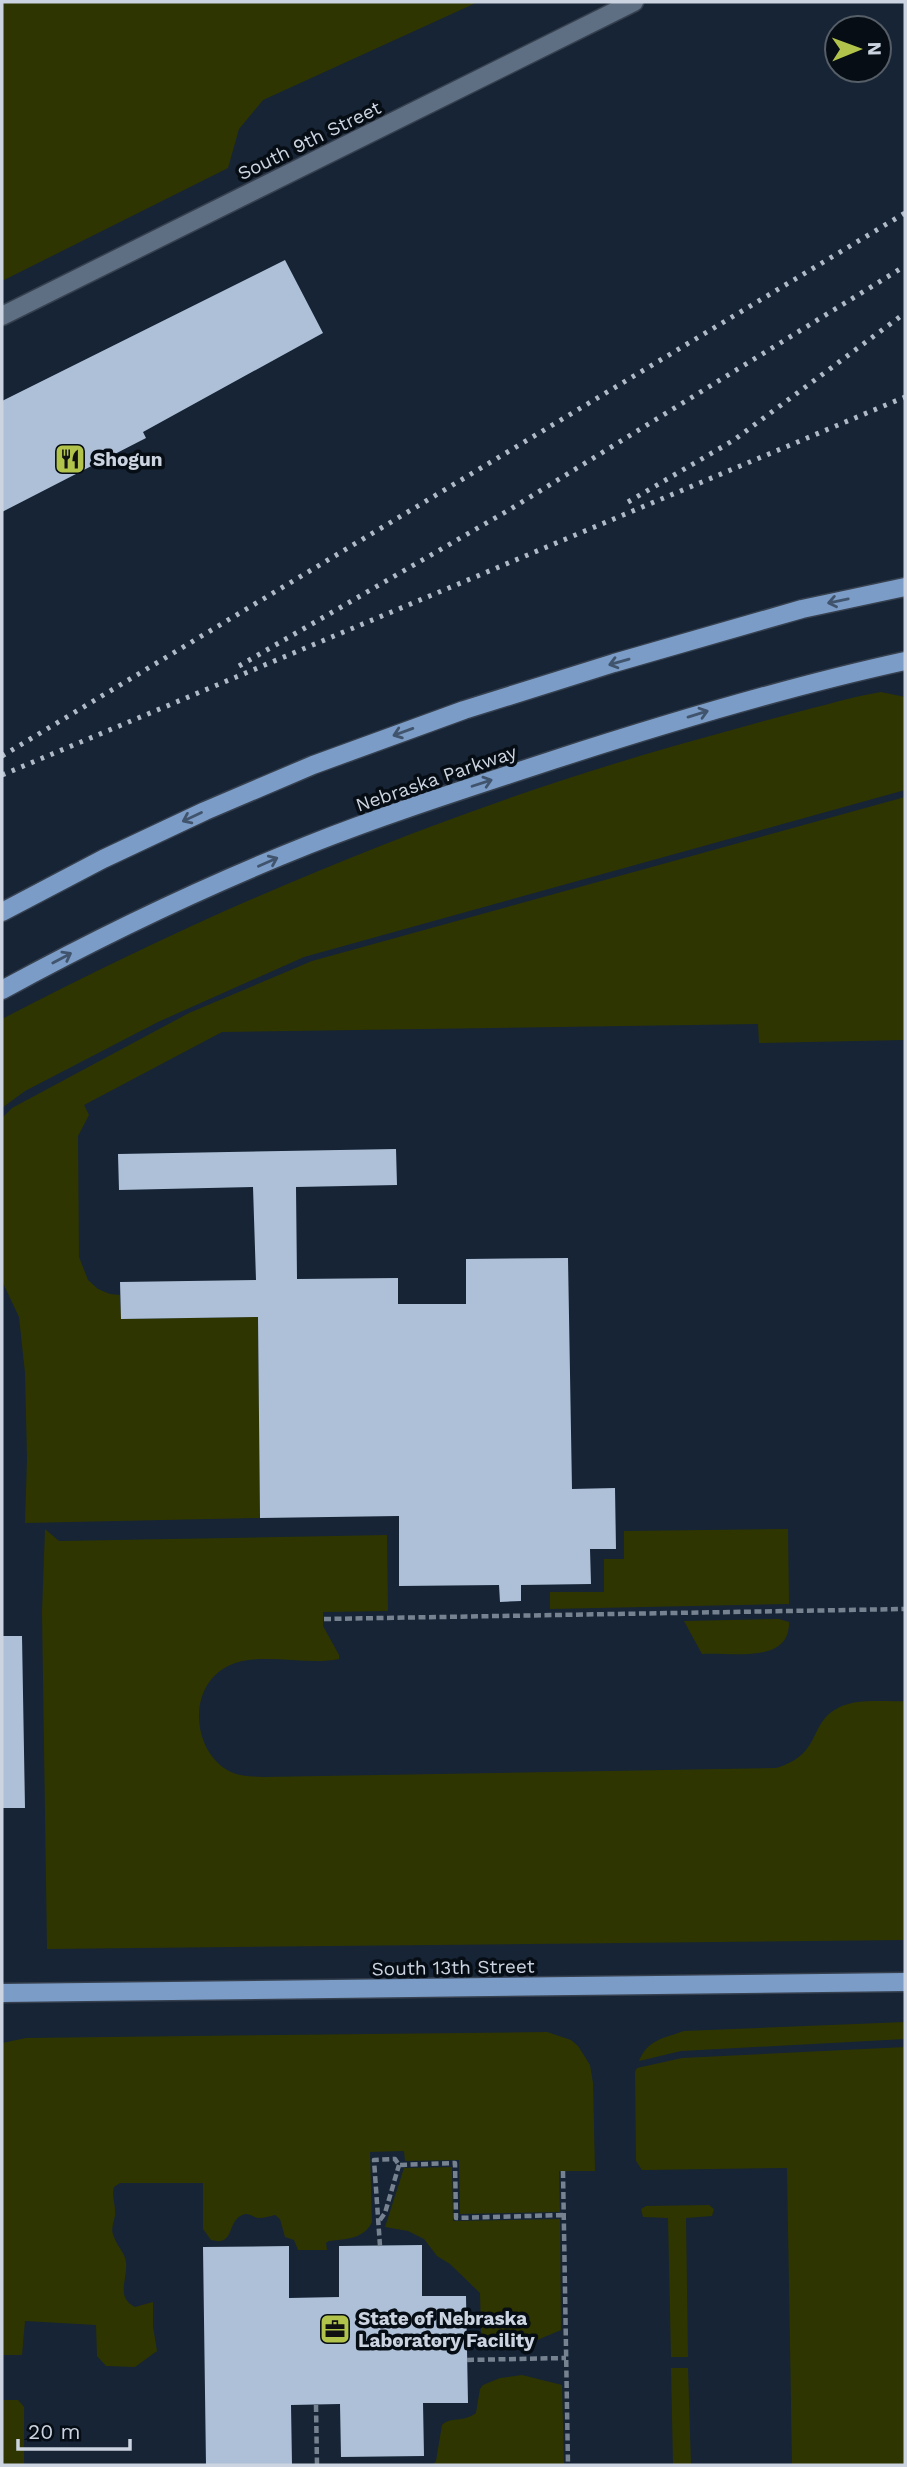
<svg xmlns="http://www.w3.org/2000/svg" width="907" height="2467" viewBox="0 0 907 2467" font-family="'Work Sans',sans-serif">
<rect width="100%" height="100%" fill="#162435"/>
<!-- green -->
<path fill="#2f3500" d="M2 2H478L263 100 239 129 228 168 2 281Z
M881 692 905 697V790L304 957 158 1022 25 1091 2 1108V1019C219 906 445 811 681 744 724 732 766 720 809 709 833 703 856 696 881 692Z
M905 797V1040L759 1043 758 1024 222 1032 84 1105 89 1115 78 1136 79 1257 88 1280 98 1289 110 1294 120 1295 121 1319 258 1317 260 1518 25 1523 27 1458 25 1373 19 1317 2 1281V1118L12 1108 189 1013 312 961Z
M45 1529 59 1541 387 1535 388 1611 323 1612V1626L339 1655V1659C306 1666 258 1651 228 1666 186 1687 192 1753 231 1772 241 1777 253 1776 263 1777L776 1768C824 1754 807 1722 840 1707 858 1698 886 1702 905 1701V1940L47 1949 42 1612Z
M788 1529 789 1604 550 1609V1592H604V1559H624V1531Z
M779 1619 789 1622C790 1665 731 1652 702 1654L684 1621Z
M905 2022V2039L681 2051 639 2061C648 2039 665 2038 684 2031Z
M547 2032 571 2040 578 2046 590 2065 593 2083 595 2171H559L560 2212 460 2214 459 2160 405 2161 404 2151 370 2152 372 2222C364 2239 346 2239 329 2241L326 2243 327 2250H298L294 2240 285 2237 280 2219 275 2215C270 2216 264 2218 258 2218 252 2217 249 2212 242 2215 227 2221 235 2247 211 2240L203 2229V2183H120L114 2187C111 2197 116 2205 115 2215 114 2223 110 2229 114 2237 117 2246 125 2253 126 2262 128 2279 115 2297 135 2307L153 2302V2327L157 2351 135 2367 106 2366 97 2356 96 2325 25 2321 22 2355H2V2043L26 2038Z
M905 2047V2465H792L787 2168 642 2170 636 2161 635 2072 637 2068 682 2058Z
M452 2167 453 2221 560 2219 561 2330 530 2343H491L483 2337 481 2332 480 2293 450 2264 437 2256 424 2239 408 2231 385 2227 404 2168Z
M709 2205 714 2209 712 2216 686 2218 688 2357H671L668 2218 643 2217 641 2209 646 2206Z
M671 2368H688L691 2465H673Z
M522 2375 562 2385 564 2465H433L436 2461 442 2425C451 2416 463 2423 476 2413L480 2389 483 2385 500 2378Z
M2 2400H18L24 2407V2465H2Z"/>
<!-- building -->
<path fill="#aec0d7" d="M285 260 323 333 143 432 146 438 2 512V401Z
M396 1149 397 1185 296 1187 297 1279 398 1278V1304H466V1259L568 1258 572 1489 615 1488 616 1549H590L591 1584 521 1585V1601L500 1602 499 1585 399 1586V1516L260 1518 258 1317 121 1319 120 1282 256 1280 253 1187 119 1190 118 1154Z
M2 1636H22L25 1808H2Z
M422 2245V2296H466L468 2403H423L424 2456 341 2457 340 2404 291 2405 292 2465H206L203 2247 289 2246V2298L339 2297V2246Z"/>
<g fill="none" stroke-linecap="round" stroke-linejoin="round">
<!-- minor casing -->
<g stroke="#36404f" stroke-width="21">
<path id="minor" d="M2 316 634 2"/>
</g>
<!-- major casing -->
<g stroke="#36404f" stroke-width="21">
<path id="major" d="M2 912 103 859 205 811 313 765 464 710 614 663 802 609 905 587
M2 990C101 936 203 887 308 845 389 813 471 787 553 760 670 722 786 687 905 661
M2 1993 905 1982"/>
</g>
<!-- path -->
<path stroke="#778290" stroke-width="4.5" stroke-dasharray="7 3.5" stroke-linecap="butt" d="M324 1619 905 1609
M563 2171 568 2465
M380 2220 385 2213 399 2165
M380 2246 374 2160 395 2159 399 2165 455 2163 456 2218 564 2215
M467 2360 566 2358
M316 2405 317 2465"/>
<!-- minor -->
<use href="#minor" stroke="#5e6e83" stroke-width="18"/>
<!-- major -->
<use href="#major" stroke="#7b9cc6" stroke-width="18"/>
<!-- rail -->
<path stroke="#b0bac7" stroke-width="5" stroke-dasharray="3.5 7" stroke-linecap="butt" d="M628 502 734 440 905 313
M239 666 509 510 905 266
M2 756 905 213
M2 775 905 397"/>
</g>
<!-- one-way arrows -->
<defs><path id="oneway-shaft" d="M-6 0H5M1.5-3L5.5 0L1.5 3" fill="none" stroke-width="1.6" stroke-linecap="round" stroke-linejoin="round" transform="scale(1.75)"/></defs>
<g stroke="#41546d">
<use href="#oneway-shaft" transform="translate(838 601) rotate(168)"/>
<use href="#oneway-shaft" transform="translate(619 662) rotate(164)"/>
<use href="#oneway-shaft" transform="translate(698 714) rotate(-17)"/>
<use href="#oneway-shaft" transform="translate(403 732) rotate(160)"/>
<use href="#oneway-shaft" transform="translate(482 783) rotate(-18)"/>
<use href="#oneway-shaft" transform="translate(192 817) rotate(155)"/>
<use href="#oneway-shaft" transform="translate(268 862) rotate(-24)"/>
<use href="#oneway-shaft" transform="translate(62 958) rotate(-28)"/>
</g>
<!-- icons -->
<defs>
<g id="restaurant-square" transform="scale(1.575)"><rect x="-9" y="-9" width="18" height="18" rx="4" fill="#b2c34c" stroke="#070d14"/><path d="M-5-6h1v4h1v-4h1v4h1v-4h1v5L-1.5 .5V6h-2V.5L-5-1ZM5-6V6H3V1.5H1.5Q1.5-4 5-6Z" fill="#111"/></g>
<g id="office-square" transform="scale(1.575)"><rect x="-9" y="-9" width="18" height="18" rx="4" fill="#b2c34c" stroke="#070d14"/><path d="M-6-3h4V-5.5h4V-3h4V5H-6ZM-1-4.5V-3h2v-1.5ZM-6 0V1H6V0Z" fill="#111"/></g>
</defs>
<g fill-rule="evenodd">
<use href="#restaurant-square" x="70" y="459"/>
<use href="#office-square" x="335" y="2329"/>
</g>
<g text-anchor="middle" stroke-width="7" stroke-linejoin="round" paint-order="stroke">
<!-- street labels -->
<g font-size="19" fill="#cbd4e0" stroke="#070d14">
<text transform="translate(309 140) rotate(-26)" y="7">South 9th Street</text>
<text transform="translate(436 778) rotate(-19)" y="7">Nebraska Parkway</text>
<text transform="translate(453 1967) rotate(-1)" y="7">South 13th Street</text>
</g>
<!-- poi labels -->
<g font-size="19" font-weight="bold" fill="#cbd4e0" stroke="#070d14" text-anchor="start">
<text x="93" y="466">Shogun</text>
<text x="358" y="2325">State of Nebraska<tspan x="358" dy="22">Laboratory Facility</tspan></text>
</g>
</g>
<!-- border -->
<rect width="907" height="2467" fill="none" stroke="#cbd4e0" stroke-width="7"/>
<!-- north arrow -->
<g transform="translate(858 49) rotate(89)"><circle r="33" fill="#070d14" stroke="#555d66" stroke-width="2"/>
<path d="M0-5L12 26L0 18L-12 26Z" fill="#b2c34c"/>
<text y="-10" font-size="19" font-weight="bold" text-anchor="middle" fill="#cbd4e0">N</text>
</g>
<!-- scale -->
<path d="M18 2439v10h112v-10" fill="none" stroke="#cbd4e0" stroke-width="3.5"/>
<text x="28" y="2439" font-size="21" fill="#cbd4e0" stroke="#070d14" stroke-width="5" paint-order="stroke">20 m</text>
</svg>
